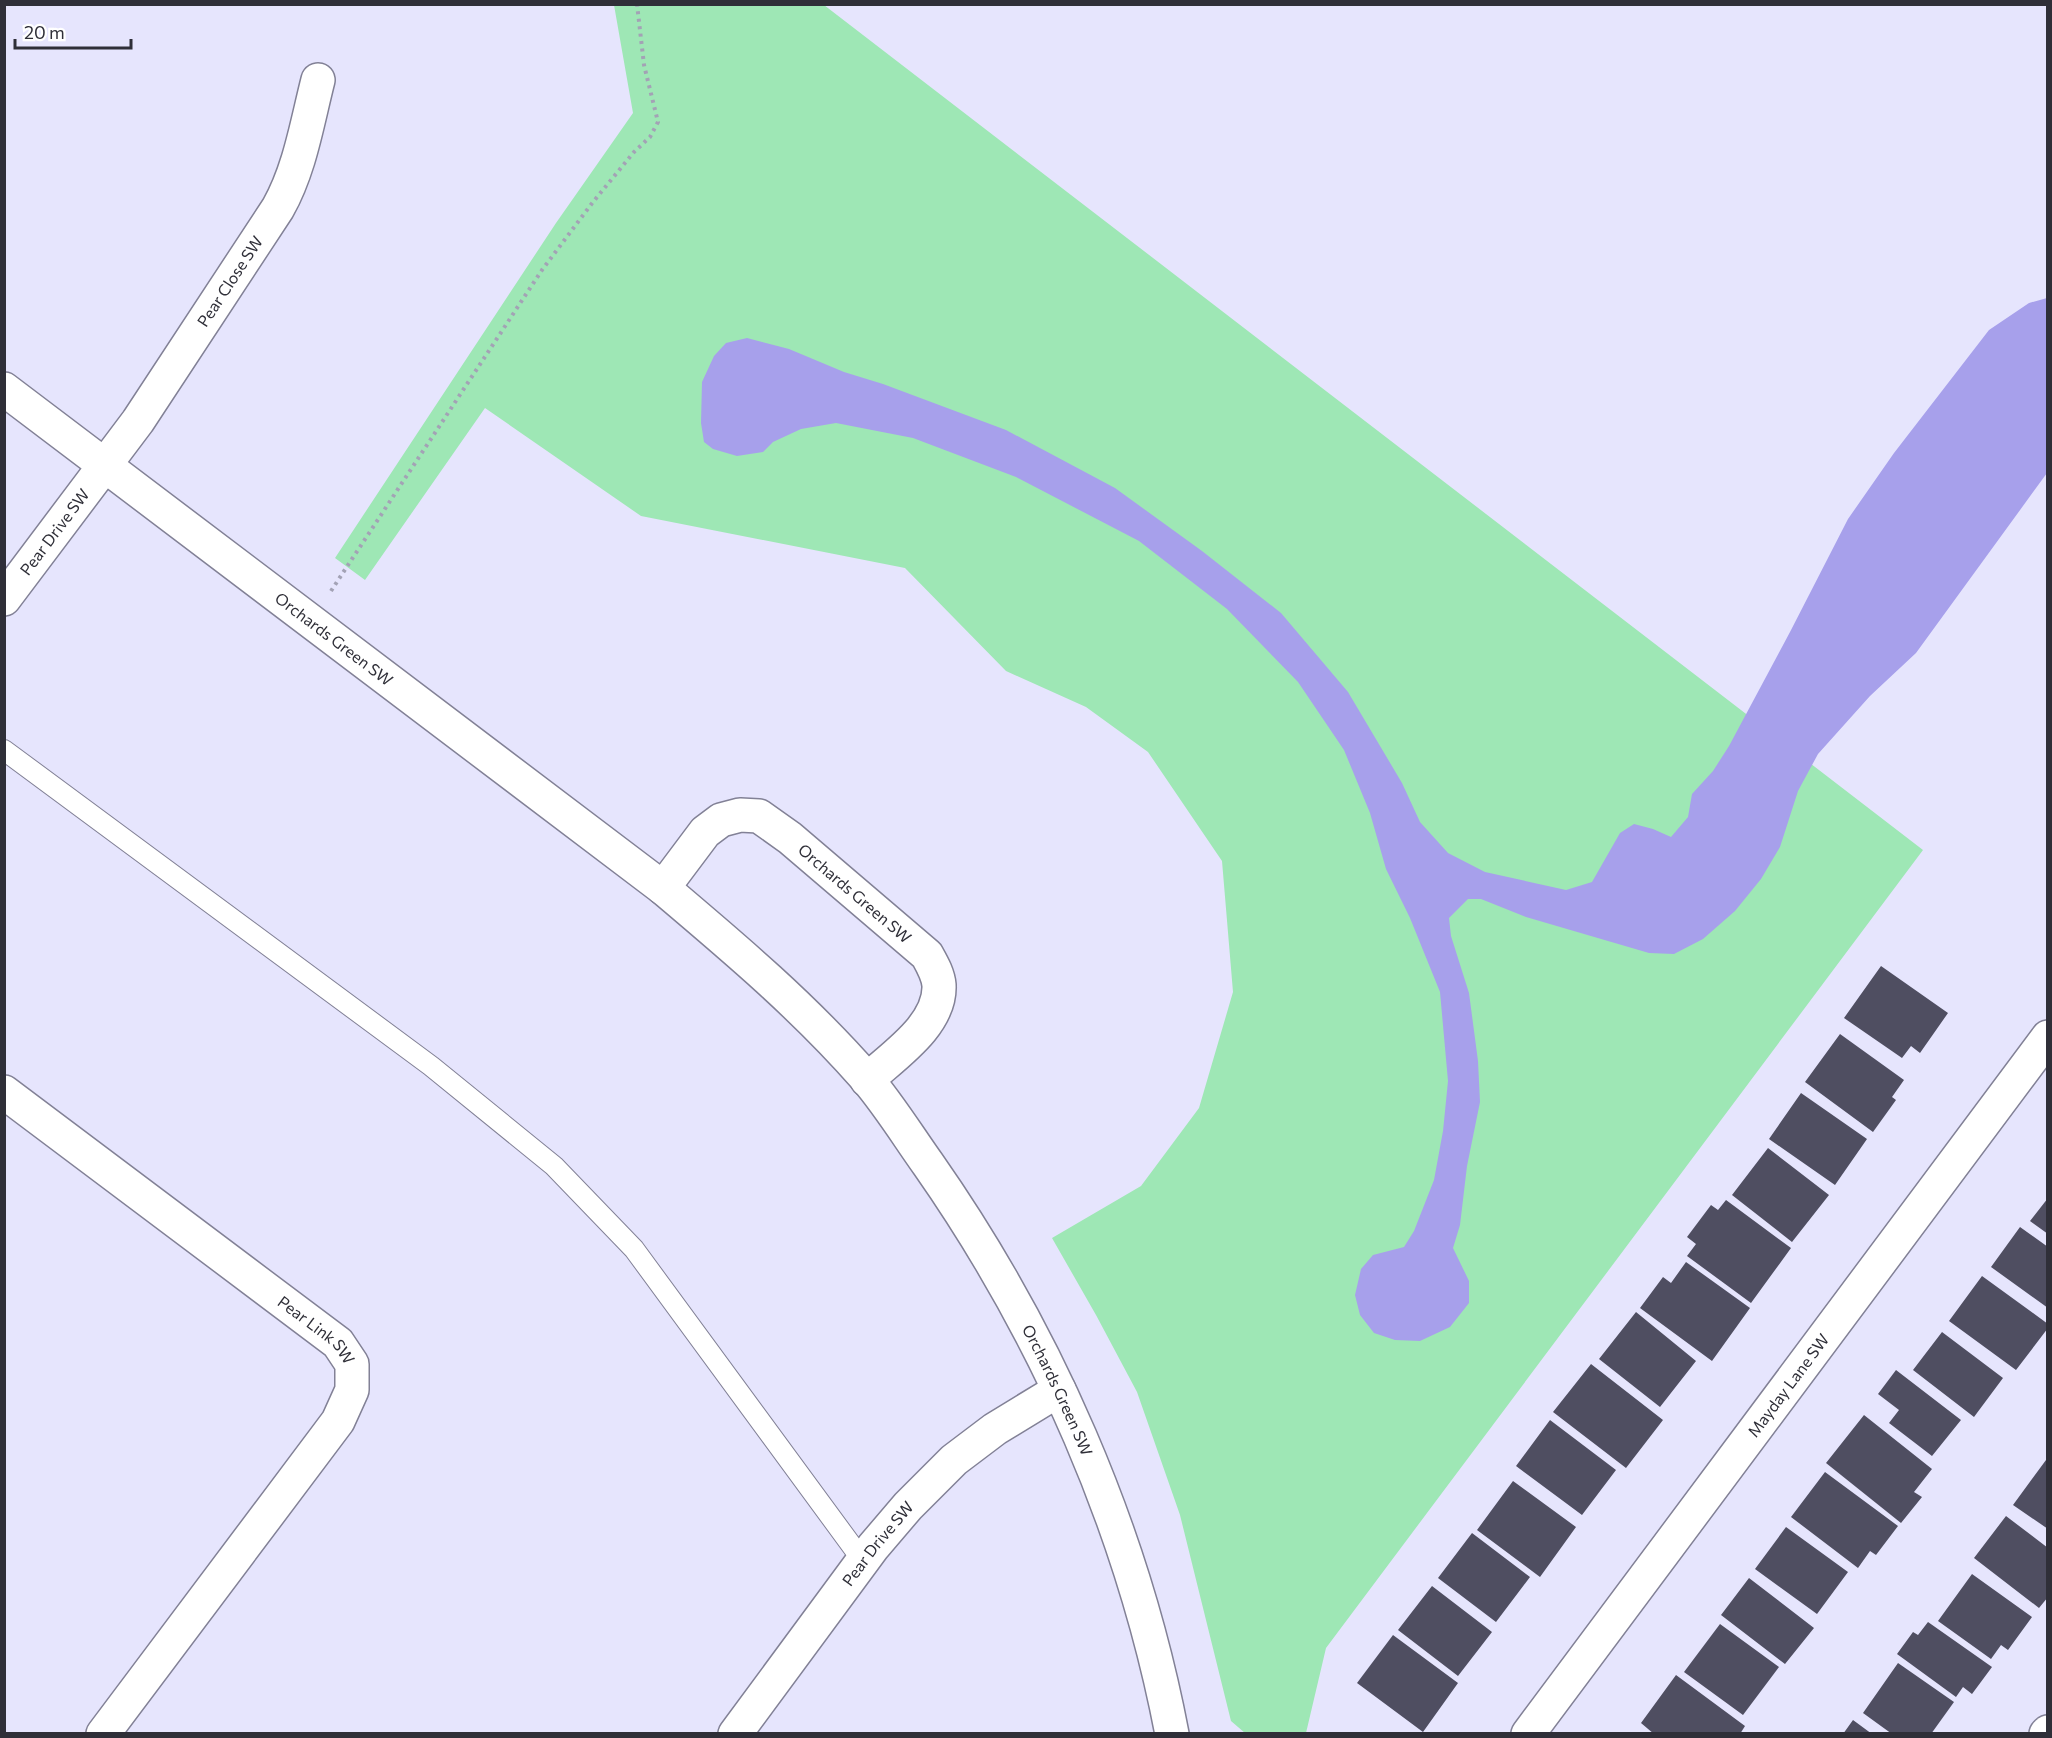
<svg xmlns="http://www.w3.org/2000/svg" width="2052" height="1738" viewBox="0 0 2052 1738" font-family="Commissioner,sans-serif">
<rect width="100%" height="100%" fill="#e6e5fd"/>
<!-- green -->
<path fill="#9ee7b5" d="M614 5H824L1923 850 1326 1648 1306 1733H1245L1231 1721 1180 1515 1137 1392 1096 1315 1052 1238 1141 1186 1199 1108 1233 992 1222 861 1148 752 1086 707 1006 671 905 568 641 516 485 408 365 580 335 558 556 223 633 113Z"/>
<!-- water -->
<path fill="#a7a0eb" d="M2047 298V473L1916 653 1870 696 1818 754 1798 791 1780 847 1761 879 1735 911 1703 939 1674 954 1649 953 1526 917 1481 899H1468L1449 918 1451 936 1469 993 1478 1061 1480 1102 1467 1166 1460 1225 1453 1248 1469 1281V1303L1450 1327 1420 1341 1395 1340 1374 1333 1360 1315 1355 1295 1361 1269 1373 1255 1404 1247 1414 1231 1434 1180 1443 1131 1448 1081 1440 992 1410 918 1386 869 1370 813 1344 750 1298 682 1227 609 1139 541 1016 477 913 438 836 423 801 429 773 442 763 452 737 456 713 449 704 442 701 423 702 382 714 356 726 343 747 338 789 349 844 372 883 384 1006 430 1115 488 1202 551 1281 613 1348 692 1402 783 1420 822 1448 853 1485 872 1566 890 1592 882 1620 833 1634 824 1653 829 1671 837 1688 817 1692 794 1713 771 1729 746 1790 632 1848 519 1894 453 1989 330 2029 303Z"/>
<!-- building -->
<path fill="#4f4e61" d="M1881 966 1948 1013 1920 1053 1911 1046 1902 1058 1844 1018Z
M1840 1034 1904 1080 1892 1097 1896 1100 1873 1132 1805 1082Z
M1801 1093 1867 1139 1835 1185 1769 1139Z
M1768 1148 1829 1195 1792 1242 1732 1195Z
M2048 1198V1234L2030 1221Z
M1726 1200 1791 1248 1751 1303 1687 1256 1696 1244 1687 1237 1711 1205 1718 1210Z
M2020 1227 2048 1247V1308L1991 1267Z
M1686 1262 1750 1308 1712 1361 1640 1308 1663 1277 1671 1283Z
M1982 1276 2048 1324V1328L2016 1370 1949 1321Z
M1636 1312 1696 1361 1660 1407 1599 1359Z
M1942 1332 2003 1378 1974 1417 1913 1370Z
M1591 1364 1663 1420 1626 1468 1553 1412Z
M1896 1370 1961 1420 1932 1456 1889 1423 1899 1410 1878 1394Z
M1864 1415 1932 1469 1914 1492 1922 1497 1901 1523 1826 1463Z
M1550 1420 1616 1470 1582 1515 1516 1466Z
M2046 1460 2048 1461V1529L2013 1505Z
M1825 1472 1898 1526 1876 1555 1870 1551 1858 1568 1791 1517Z
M1513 1481 1576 1527 1540 1577 1477 1530Z
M2006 1516 2048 1548V1597L2039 1608 1974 1558Z
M1786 1527 1848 1572 1817 1614 1755 1569Z
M1472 1533 1530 1577 1496 1622 1438 1578Z
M1972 1574 2032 1617 2008 1650 2001 1645 1991 1659 1938 1621Z
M1749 1578 1814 1628 1785 1664 1721 1615Z
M1432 1586 1492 1632 1458 1676 1398 1630Z
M1928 1622 1992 1667 1972 1694 1963 1687 1956 1697 1897 1654 1913 1632 1918 1635Z
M1720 1624 1779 1667 1743 1715 1684 1672Z
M1393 1635 1458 1683 1423 1732 1357 1683Z
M1898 1663 1954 1702 1931 1734H1892L1863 1713Z
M1676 1675 1745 1726 1740 1734H1654L1641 1723Z
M1853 1720 1872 1734H1843Z"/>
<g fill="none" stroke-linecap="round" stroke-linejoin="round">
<!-- service casing -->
<g stroke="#828196" stroke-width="22">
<path id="service" d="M4 750 431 1066 554 1166 634 1249 863 1561"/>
</g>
<!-- minor casing -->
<g stroke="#828196" stroke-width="36">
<g id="minor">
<path id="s1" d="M4 599 138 421 278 208C300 169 307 123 318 80"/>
<path id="s2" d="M663 888 705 832 721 820 740 815 759 816 790 838 927 955C932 964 938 974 939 985 941 1025 893 1056 867 1080"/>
<path id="s3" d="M4 1092 338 1343 352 1364V1390L338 1421 103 1734"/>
<path id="s4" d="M735 1734 873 1547 908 1506 954 1460 995 1429 1059 1390"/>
<path id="s5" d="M1528 1734 2048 1037"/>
<path d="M2046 1734 2048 1732"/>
</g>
</g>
<!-- tertiary casing -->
<g stroke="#828196" stroke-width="36">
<g id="tertiary">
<path id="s6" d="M4 389 663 888C734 948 804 1007 866 1078 889 1105 908 1136 928 1164 1047 1334 1133 1530 1172 1734"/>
</g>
</g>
<!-- path -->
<path stroke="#a3a2b5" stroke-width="4" stroke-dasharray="3 4.5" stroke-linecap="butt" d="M331 591 542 270 593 202 634 152 650 137 658 122 644 65 637 4"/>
<!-- service -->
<use href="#service" stroke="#fff" stroke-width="20"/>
<!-- minor -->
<use href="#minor" stroke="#fff" stroke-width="33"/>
<!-- tertiary -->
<use href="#tertiary" stroke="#fff" stroke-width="33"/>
</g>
<g text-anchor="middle" stroke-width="6" stroke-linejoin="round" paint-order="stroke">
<!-- street labels -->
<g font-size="16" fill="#2f2f38" stroke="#fff">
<text dy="6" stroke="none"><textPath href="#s1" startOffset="390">Pear Close SW</textPath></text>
<text dy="6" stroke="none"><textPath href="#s1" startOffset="84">Pear Drive SW</textPath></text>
<text dy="6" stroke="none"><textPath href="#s6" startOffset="414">Orchards Green SW</textPath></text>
<text dy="6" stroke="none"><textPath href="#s2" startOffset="252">Orchards Green SW</textPath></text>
<text dy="6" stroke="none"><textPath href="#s3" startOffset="393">Pear Link SW</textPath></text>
<text dy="6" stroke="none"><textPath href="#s5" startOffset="435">Mayday Lane SW</textPath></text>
<text dy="6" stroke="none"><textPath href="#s6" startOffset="1472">Orchards Green SW</textPath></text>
<text dy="6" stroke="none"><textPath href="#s4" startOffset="238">Pear Drive SW</textPath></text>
</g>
</g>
<!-- border -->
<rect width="2052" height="1738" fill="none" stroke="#2f2f38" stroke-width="12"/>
<!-- scale -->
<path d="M15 39v9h116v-9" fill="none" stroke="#2f2f38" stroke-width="3"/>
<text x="24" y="39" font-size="18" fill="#2f2f38" stroke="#ffffff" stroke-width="4.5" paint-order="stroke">20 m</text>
</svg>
